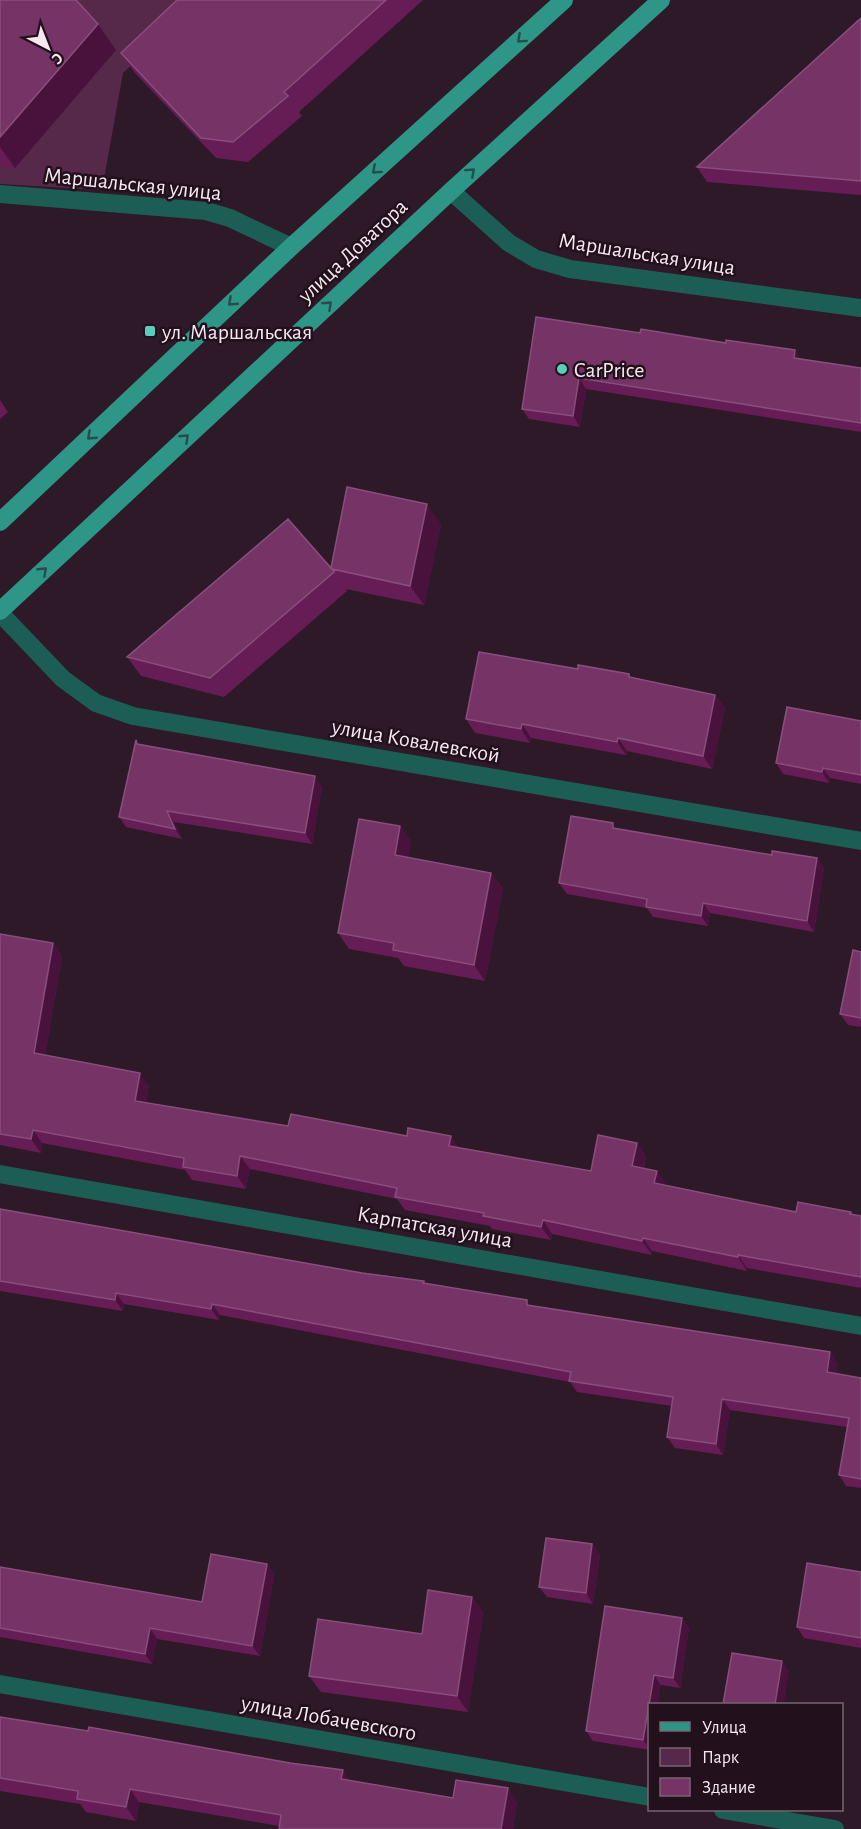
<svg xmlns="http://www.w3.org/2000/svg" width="861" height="1829" viewBox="0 0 861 1829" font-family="'Alegreya Sans',sans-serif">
<rect width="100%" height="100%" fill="#2d1927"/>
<!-- green -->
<path fill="#562849" d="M0 0H203L123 73 102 190 0 184Z"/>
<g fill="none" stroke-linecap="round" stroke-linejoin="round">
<!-- street -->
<path stroke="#1c5e55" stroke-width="18" d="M451 191 509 243 536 259 570 269 861 308
M0 194 206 211 230 218 291 247
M0 613 63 679 96 703 133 716 861 841
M0 1174 861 1326
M0 1684 650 1797
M723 1810 835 1829"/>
<!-- primary -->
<path stroke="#2e9687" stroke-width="18" d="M0 522 291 247 564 0
M0 611 451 191 661 0"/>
</g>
<!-- wall -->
<path fill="#661d56" d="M0 0 116 50 15 168 0 166Z
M177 0H423L299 112 302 116 248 162 216 158 135 73 121 53Z
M861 18V195L707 182 697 167Z
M536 317 861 368V432L586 389 580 427 529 419 522 409Z
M0 400 8 412 0 419Z
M441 524 424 605 346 589 347 591 224 697 141 676 127 657Z
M578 669 629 674 631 677 715 695 725 708 712 769 627 751 626 755 531 738 530 743 475 733 466 719Z
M861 721V784L830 778 829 783 783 774 776 763Z
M139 744 322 787 312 844 174 822 182 839 126 827 119 817Z
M400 826 411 842 408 858 491 873 503 889 485 981 404 966 398 958 349 949 338 933Z
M617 829 772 855 817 858 824 868 814 932 710 913 708 926 653 917 647 908 567 894 559 883Z
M0 934 53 943 62 956 45 1056 149 1086 146 1103 288 1126 459 1148 591 1171 637 1143 646 1156 644 1168 666 1184V1185L796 1212H851L853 1215 861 1216V1288L747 1268V1271L652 1251V1255L552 1234 551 1240 492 1229 490 1226 405 1210 397 1199 250 1169 246 1189 192 1180 185 1170 42 1143 41 1153 0 1145Z
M861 952V1027L848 1025 840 1014Z
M0 1209 362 1273 424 1281 426 1284 531 1306 838 1363 836 1373 861 1378V1488L846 1486 839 1475 847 1427 730 1410 723 1455 675 1448 667 1437 672 1406 577 1392 570 1382 220 1315 219 1320 124 1304 123 1311 0 1291Z
M592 1544 600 1555 593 1604 547 1597 539 1587Z
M267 1564 274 1574 260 1656 157 1639 152 1664 0 1637V1567L202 1602Z
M861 1572V1648L804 1638 797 1627Z
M472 1597 483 1613 468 1712 321 1692 309 1676 422 1634Z
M682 1618 689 1628 680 1688 661 1685 650 1704V1750L593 1741 586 1731Z
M0 1717 351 1781 453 1798 517 1802 513 1829H279V1826L139 1802 136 1821 86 1812 80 1804 0 1791Z"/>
<!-- shaded-wall -->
<path fill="#49123c" d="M98 24 116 50 15 168 0 147V137Z
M795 350 802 361 794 358Z
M579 378 586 389 580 427 573 416Z
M427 504 441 524 424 605 410 586Z
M715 695 725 708 712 769 703 756Z
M522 724 531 738 530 743 521 729Z
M618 738 627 751 626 755 617 742Z
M823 768 830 778 829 783 822 772Z
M315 776 322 787 312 844 305 833Z
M167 811 174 822 182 839 175 829Z
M400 826 411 842 406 871 395 855Z
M817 858 824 868 814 932 807 921Z
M491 873 503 889 485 981 474 965Z
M703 903 710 913 708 926 701 916Z
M53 943 62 956 43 1067 34 1053Z
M140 1073 149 1086 144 1114 135 1101Z
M33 1130 42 1143 41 1153 31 1139Z
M451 1136 460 1149 449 1146Z
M637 1143 646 1156 641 1179 632 1166Z
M240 1156 250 1169 246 1189 237 1176Z
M657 1171 666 1184 664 1196 654 1183Z
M543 1220 552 1234 551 1240 541 1227Z
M643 1238 652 1251V1255L642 1241Z
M738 1255 747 1268V1271L738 1257Z
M116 1293 124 1304 123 1311 115 1300Z
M212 1304 220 1315 219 1320 211 1309Z
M830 1352 838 1363 835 1383 827 1372Z
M722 1399 730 1410 723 1455 716 1444Z
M592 1544 600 1555 593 1604 586 1593Z
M267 1564 274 1574 260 1656 252 1646Z
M472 1597 483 1613 468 1712 457 1696Z
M682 1618 689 1628 680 1688 673 1678Z
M150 1628 157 1639 152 1664 145 1654Z
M782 1661 789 1671 784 1704H775Z
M654 1675 661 1685 658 1704H650V1748L643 1740Z
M343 1770 352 1783 341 1779Z
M508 1788 517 1802 513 1829H501Z
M130 1789 139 1802 136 1821 126 1807Z"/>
<!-- building -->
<path fill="#753366" stroke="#894f7c" stroke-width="1.5" d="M0 0H76L98 24 0 137Z
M177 0H386L284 92 288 96 233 142 201 138 121 53Z
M861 18V181L697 167Z
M536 317 640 333 641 329 726 343V340L795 350 794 358 861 368V423L579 378 573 416 522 409Z
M347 487 427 504 410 586 332 569 334 572 210 678 127 657 288 519 331 568Z
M479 652 578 669V665L629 674V677L715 695 703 756 618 738 617 742 522 724 521 729 466 719Z
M787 707 861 721V775L823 768 822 772 776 763Z
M136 740 137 744 315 776 305 833 167 811 175 829 119 817Z
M571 816 613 823V828L772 855V851L817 858 807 921 703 903 701 916 646 907 647 899 559 883Z
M359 819 400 826 395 855 491 873 474 965 393 950 394 943 338 933Z
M0 934 53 943 34 1053 140 1073 135 1101 288 1126 291 1114 407 1136 408 1128 451 1136 449 1146 591 1171 598 1135 637 1143 632 1166 657 1171 654 1183 796 1212 798 1202 851 1212 850 1214 861 1216V1277L738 1255V1257L643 1238 642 1241 543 1220 541 1227 483 1216 484 1213 395 1197 397 1188 240 1156 237 1176 183 1167 184 1158 33 1130 31 1139 0 1134Z
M853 950 861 952V1018L840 1014Z
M0 1209 362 1273 424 1281 423 1283 527 1300V1305L830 1352 827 1372 861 1378V1479L839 1475 849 1418 722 1399 716 1444 667 1437 673 1397 569 1381 571 1372 212 1304 211 1309 116 1293 115 1300 0 1281Z
M546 1538 592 1544 586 1593 539 1587Z
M211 1554 267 1564 252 1646 150 1628 145 1654 0 1628V1567L202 1602Z
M807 1563 861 1572V1638L797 1627Z
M428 1590 472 1597 457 1696 309 1676 318 1619 422 1634Z
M605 1606 682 1618 673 1678 654 1675 643 1740 586 1731Z
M732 1653 782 1661 775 1704H723Z
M0 1717 88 1731 89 1727 290 1763 343 1770 341 1779 453 1798 456 1780 508 1788 501 1829H279L281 1815 130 1789 126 1807 77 1799 78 1791 0 1778Z"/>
<!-- one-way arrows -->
<defs><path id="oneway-chevron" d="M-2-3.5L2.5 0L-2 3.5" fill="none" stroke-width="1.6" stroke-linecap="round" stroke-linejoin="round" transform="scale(1.5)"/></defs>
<g stroke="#284c4d">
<use href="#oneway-chevron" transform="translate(521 39) rotate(138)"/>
<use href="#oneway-chevron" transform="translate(376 170) rotate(138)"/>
<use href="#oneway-chevron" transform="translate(471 172) rotate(-42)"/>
<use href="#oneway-chevron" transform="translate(232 302) rotate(137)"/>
<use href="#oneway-chevron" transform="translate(328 305) rotate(-43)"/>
<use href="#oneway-chevron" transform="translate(91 436) rotate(137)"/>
<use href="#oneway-chevron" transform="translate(185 438) rotate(-43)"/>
<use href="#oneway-chevron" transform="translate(43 571) rotate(-43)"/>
</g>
<!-- markers -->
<g fill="#5acebc" stroke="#23101d" stroke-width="2">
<rect x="144" y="325" width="12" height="12" rx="3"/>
<circle cx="562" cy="369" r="6"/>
</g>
<g text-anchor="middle" stroke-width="5" stroke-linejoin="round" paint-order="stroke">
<!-- street labels -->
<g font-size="22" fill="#f5e8f0" stroke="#23101d">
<text transform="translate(133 183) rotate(6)" y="8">Маршальская улица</text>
<text transform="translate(352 250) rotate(-43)" y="8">улица Доватора</text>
<text transform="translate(647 253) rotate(9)" y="8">Маршальская улица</text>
<text transform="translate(416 740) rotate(10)" y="8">улица Ковалевской</text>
<text transform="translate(435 1226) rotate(10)" y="8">Карпатская улица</text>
<text transform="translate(329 1717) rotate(10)" y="8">улица Лобачевского</text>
</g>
<!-- poi labels -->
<g font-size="22" fill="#f5e8f0" stroke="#23101d" text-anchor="start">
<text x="162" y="339">ул. Маршальская</text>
<text x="574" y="377">CarPrice</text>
</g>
</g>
<!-- legend -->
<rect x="648" y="1703" width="195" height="108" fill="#23101d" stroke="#776671" stroke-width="1.5"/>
<rect x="660" y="1722" width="30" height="9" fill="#2e9687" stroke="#776671" stroke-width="1.5"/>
<text x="702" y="1733" font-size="18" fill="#f5e8f0">Улица</text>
<rect x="660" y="1748" width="30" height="18" fill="#562849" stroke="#776671" stroke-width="1.5"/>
<text x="702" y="1763" font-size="18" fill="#f5e8f0">Парк</text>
<rect x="660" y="1778" width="30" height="18" fill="#753366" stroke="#776671" stroke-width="1.5"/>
<text x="702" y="1793" font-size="18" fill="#f5e8f0">Здание</text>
<!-- north arrow -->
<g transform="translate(48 48) rotate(138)" stroke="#23101d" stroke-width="4.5" paint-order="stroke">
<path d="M0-4.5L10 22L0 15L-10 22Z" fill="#f5e8f0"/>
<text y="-9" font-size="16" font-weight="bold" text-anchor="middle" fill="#f5e8f0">С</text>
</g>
</svg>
